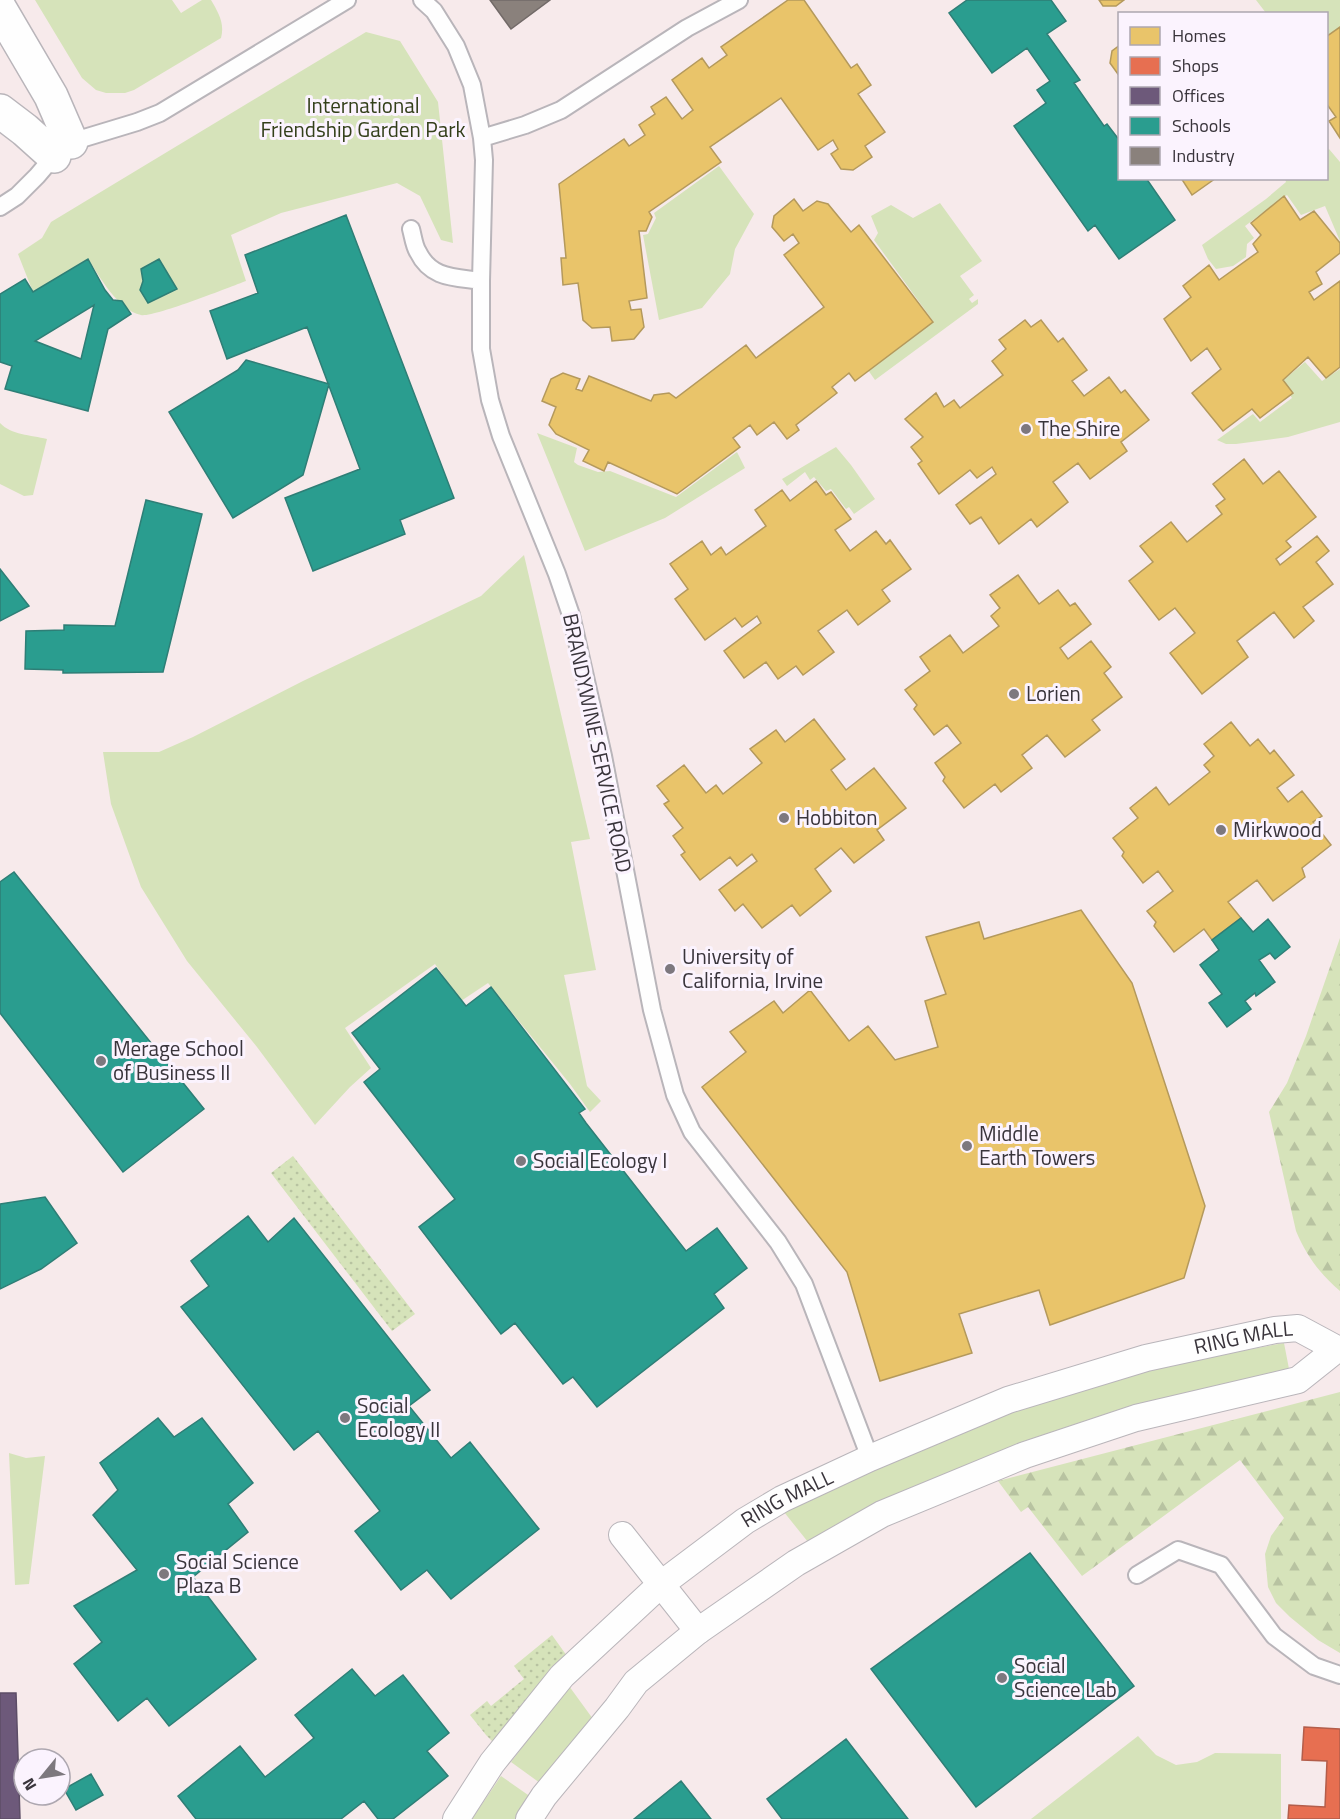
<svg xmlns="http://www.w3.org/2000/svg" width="1340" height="1819" viewBox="0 0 1340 1819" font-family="'Titillium Web',sans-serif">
<defs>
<pattern id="forest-firs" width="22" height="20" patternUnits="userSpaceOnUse" patternTransform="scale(1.5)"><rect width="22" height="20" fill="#d6e3ba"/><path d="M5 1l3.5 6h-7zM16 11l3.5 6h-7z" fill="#b8c3a1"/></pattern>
<pattern id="garden-dots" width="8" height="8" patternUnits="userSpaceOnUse" patternTransform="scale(1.5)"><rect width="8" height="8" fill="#d6e3ba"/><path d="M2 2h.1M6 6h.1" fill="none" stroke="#b8c3a1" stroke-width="1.8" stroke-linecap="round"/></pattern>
</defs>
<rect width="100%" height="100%" fill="#faf6fb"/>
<!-- education -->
<path fill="#f7eaeb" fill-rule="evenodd" d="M0 0H1340V1819H0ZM1120 14H1326V178H1120ZM24 1759H60V1795H24Z"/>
<!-- green -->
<path fill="#d6e3ba" d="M35 0H172L181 13 202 0H211C218 12 225 23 221 38L134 90 125 93H106L96 90 82 78Z
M1256 0H1340V27L1327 37 1326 14 1266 13Z
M366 32 400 41 438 102 453 243 441 240 420 196 397 183 281 213 231 235 246 281C230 287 152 318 141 315 118 310 100 277 88 259L33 292 18 254 42 238 51 222Z
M1329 149 1340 162V241L1325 206 1301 215 1287 195 1245 226 1254 238 1247 244 1246 257 1233 266 1216 269 1208 259 1202 245 1266 199 1286 182 1285 179 1326 178 1327 151Z
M719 166 754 214 735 249 730 274 702 308 659 320 643 235 648 234 656 218 654 213Z
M940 203 982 261 960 276 974 295 969 299 972 303 978 299V304L875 380 868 370 933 321 874 240 878 233 871 216 891 205 913 218Z
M1305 362 1322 381 1340 369V422L1288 437 1236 444H1226L1217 440 1253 414 1260 422 1292 398 1281 382Z
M0 423C11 435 31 435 47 439L33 495 24 496 0 484Z
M537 433 577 448 574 462 578 465 598 472 610 471 676 497 737 452 745 468 665 518 585 551Z
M836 447 851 465 875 499 854 514 849 507 846 509 831 489 826 491 814 477 810 480 805 472 787 486 782 479Z
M524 555 590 839 571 842 596 970 564 975 587 1086 601 1101 590 1112 570 1084 488 983 461 1001 435 964 345 1028 371 1068 350 1087 315 1125 257 1047 187 961 141 887 111 804 103 752H159L193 737 303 681 481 596Z
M1284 1343 1290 1374 808 1542 784 1512 911 1451 1041 1400 1161 1366Z
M9 1453 26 1458 45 1456 29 1584 15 1585Z
M569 1686 593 1719 540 1783 511 1762Z
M1138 1736 1156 1755 1176 1765 1197 1762 1215 1753 1281 1754V1819H1031Z
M501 1776 531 1797 516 1819H472Z"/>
<!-- forest -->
<path fill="url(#forest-firs)" d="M1340 938V1291C1320 1274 1306 1255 1296 1231L1269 1112 1287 1083 1306 1036Z
M1340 1392V1653L1318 1640 1290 1617 1276 1603 1268 1587 1265 1554 1271 1536 1284 1518 1240 1460 1082 1576 1028 1507 1021 1512 998 1481Z"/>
<!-- garden -->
<path fill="url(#garden-dots)" d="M293 1156 415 1314 392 1331 271 1173Z
M552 1635 567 1656 494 1743 486 1735 470 1715 487 1701 491 1706 524 1679 514 1666Z"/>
<!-- homes -->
<path fill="#e9c46a" stroke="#b4995c" stroke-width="1.5" d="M788 0H804L851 68 857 64 871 85 858 94 885 132 865 146 872 157 853 170 841 169 831 154 838 149 833 140 818 150 781 98 710 147 721 162 649 212 652 217 646 231H639L647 298 629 301 631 310 641 309 644 327 634 339 612 341 610 327 592 328 583 320 578 283 563 285 561 258H566L559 184 624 139 629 146 645 135 639 125 655 114 651 107 666 97 682 119 688 114 693 110 672 80 702 58 709 68 727 55 721 47Z
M1099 0H1124L1116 6H1103Z
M1340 27V138L1329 121 1336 117 1326 103V37Z
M1120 45V77L1110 63 1112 51Z
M1181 178H1216L1192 195Z
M1284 196 1300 220 1314 211 1340 243V253L1316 272 1322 284 1309 292 1314 300 1340 281V367L1326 378 1308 357 1283 380 1293 393 1260 418 1252 409 1223 431 1192 393 1221 369 1207 348 1191 361 1164 319 1191 297 1183 286 1209 265 1219 280 1258 252 1253 244 1261 235 1251 223Z
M794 199 803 211 817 201 828 204 851 232 859 225 933 322 855 381 849 373 832 387 837 393 796 425 799 430 787 439 774 422 757 435 750 425 733 438 740 447 677 494 608 462 604 471 583 461 589 450 556 434 549 425 556 407 542 401 551 379 563 373 580 379 576 389 582 391 589 376 651 401 654 395 669 393 676 398 746 345 756 358 824 307 784 255 799 243 793 234 784 241 772 227 774 216Z
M1025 320 1031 327 1041 320 1058 342 1063 338 1087 370 1072 381 1084 396 1109 377 1121 393 1125 390 1149 420 1121 442 1127 451 1090 479 1078 463 1053 482 1068 502 1037 527 1031 519 999 544 981 517 970 524 956 505 996 474 992 467 977 478 970 470 939 494 918 464 922 461 911 447 923 437 905 419 936 393 944 407 954 400 960 408 1003 375 992 361 1006 349 999 340Z
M1244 459 1263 484 1279 471 1316 517 1286 541 1291 547 1276 559 1280 565 1317 536 1329 551 1316 562 1333 584 1303 607 1314 621 1294 638 1274 612 1237 641 1248 657 1202 694 1170 653 1195 633 1175 608 1159 620 1129 581 1153 562 1140 546 1171 522 1187 542 1222 514 1216 506 1225 499 1213 484Z
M816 481 826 495 831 492 851 519 835 530 850 551 876 531 886 544 890 540 911 569 882 590 890 601 858 625 847 610 818 631 834 652 803 675 796 666 778 679 766 662 744 678 724 651 761 623 757 616 742 627 735 618 705 640 675 599 688 589 670 564 702 541 711 555 721 547 726 555 766 526 755 510 782 490 790 501Z
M1018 575 1039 604 1058 590 1070 606 1075 603 1091 624 1060 648 1068 659 1091 641 1111 667 1104 673 1122 697 1092 720 1100 730 1065 757 1047 735 1022 755 1032 768 1001 792 995 784 964 808 943 781 945 777 935 763 961 743 947 725 934 735 914 709 917 705 905 690 930 671 920 657 950 635 963 653 999 626 991 616 1000 608 990 595Z
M814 719 845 759 831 770 846 790 874 768 906 808 877 830 884 840 854 863 841 848 815 869 831 891 800 916 792 905 762 928 743 904 735 911 719 890 757 861 752 854 737 866 730 857 700 880 681 855 685 852 673 836 683 828 664 804 669 801 657 786 684 765 706 793 716 785 723 794 762 763 750 749 776 730 785 742Z
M1231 722 1250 746 1258 739 1270 754 1274 750 1294 775 1277 788 1288 802 1302 791 1322 816 1313 822 1331 845 1302 868 1305 877 1273 901 1257 880 1228 902 1241 918 1212 940 1204 929 1174 952 1154 926 1156 922 1147 911 1173 891 1158 871 1143 883 1122 856 1124 852 1113 838 1138 818 1130 808 1156 787 1169 805 1210 772 1204 765 1214 756 1204 744Z
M1081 910 1132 983 1205 1206 1184 1278 1050 1325 1039 1290 959 1314 972 1353 880 1381 847 1272 702 1087 746 1052 730 1032 774 1001 783 1013 810 990 849 1041 868 1026 895 1060 938 1047 925 1001 946 994 926 937 979 922 984 939Z"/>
<!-- shops -->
<path fill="#e76f51" stroke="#b35d4a" stroke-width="1.5" d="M1304 1727 1340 1729V1819H1288L1289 1805 1325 1807 1327 1761 1302 1760Z"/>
<!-- offices -->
<path fill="#6d597a" stroke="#5d4e67" stroke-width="1.5" d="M0 1693H16L20 1819H0Z"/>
<!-- schools -->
<path fill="#2a9d8f" stroke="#2e7e76" stroke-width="1.5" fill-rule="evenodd" d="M967 0H1051L1066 21 1047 34 1080 80 1074 83 1104 126 1107 124 1120 141V178H1146L1175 220 1119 259 1095 225 1088 231 1014 126 1046 103 1037 90 1050 81 1027 48 992 73 949 13Z
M346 215 454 498 400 520 405 534 313 571 285 498 360 469 307 327 227 359 210 311 258 293 245 255Z
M88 259 105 290 113 300 122 301 131 314 108 329 88 411 5 389 12 366 0 362V294L25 279 33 292ZM94 305 81 359 35 341Z
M159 259 177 289 148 303 140 290 143 281 141 269Z
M246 360 329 384 303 475 233 518 169 412 238 370Z
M146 500 202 514 163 672 63 673V670L25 669 26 631 64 630V625L115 626Z
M0 569 29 606 0 621Z
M14 872 204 1109 123 1172 0 1013V882Z
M1241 918 1253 932 1268 919 1290 947 1275 959 1270 953 1259 960 1275 982 1256 996 1255 993 1245 1001 1251 1009 1227 1027 1209 1003 1222 994 1200 965 1219 950 1212 940Z
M436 968 466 1006 491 987 585 1109 579 1113 586 1123 686 1251 717 1228 747 1268 714 1294 724 1308 597 1407 573 1377 563 1384 515 1323 501 1334 419 1227 455 1199 364 1082 380 1069 352 1033Z
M45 1197 77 1243 41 1269 0 1289V1204Z
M248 1216 268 1242 294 1218 430 1390 409 1406 451 1458 470 1442 539 1529 451 1599 427 1570 401 1590 355 1531 380 1511 318 1431 294 1450 181 1307 209 1286 191 1261Z
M158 1418 174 1437 202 1418 253 1483 228 1504 248 1532 193 1577 256 1659 169 1726 147 1698 118 1721 74 1664 102 1642 74 1606 137 1570 93 1515 118 1490 100 1463Z
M1030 1553 1134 1686 976 1807 871 1669Z
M352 1669 375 1696 403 1675 449 1733 427 1751 448 1776 393 1819H378L364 1801 341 1819H196L178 1796 240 1746 265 1777 269 1774 314 1738 295 1715Z
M846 1739 908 1819H782L767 1799Z
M91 1774 103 1795 76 1810 64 1789Z
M681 1781 711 1819H634Z"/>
<!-- industry -->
<path fill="#8a817c" stroke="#726a68" stroke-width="1.5" d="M490 0H550L511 29Z"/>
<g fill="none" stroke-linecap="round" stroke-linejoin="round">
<!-- service casing -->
<g stroke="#b9b5ba" stroke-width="20">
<path id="service" d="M422 0 434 11 456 46 472 85 482 138 484 160 481 281V349L490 400 501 436 557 574 571 615 603 756 652 1010 675 1095 692 1132 778 1242 804 1284 870 1458
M482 138 525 125 561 110 687 28 739 0
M0 207 17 196 37 176 54 156 71 142 137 122 160 113 347 0
M411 229C413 236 414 246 418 252 431 279 455 277 481 281
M1137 1575 1178 1550 1221 1565 1274 1636 1314 1666 1340 1675"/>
</g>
<!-- pedestrian casing -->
<g stroke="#b9b5ba" stroke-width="28">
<g id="pedestrian">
<path d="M622 1535 698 1631"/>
<path id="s1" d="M456 1819 492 1763 562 1676 660 1585 745 1521 782 1499 870 1458 1008 1400 1146 1358 1275 1330 1298 1328 1337 1349"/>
<path d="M529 1819 544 1796 617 1708 636 1682 698 1631 796 1563 882 1514 1025 1455 1136 1418 1298 1380 1337 1349"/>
</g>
</g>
<!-- minor casing -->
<g stroke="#b9b5ba" stroke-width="36">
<path id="minor" d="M0 9 51 96 71 142
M0 111 25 130 54 156"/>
</g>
<!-- service -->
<use href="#service" stroke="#fefefe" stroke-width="16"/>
<!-- pedestrian -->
<use href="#pedestrian" stroke="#fefefe" stroke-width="26"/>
<!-- minor -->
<use href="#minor" stroke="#fefefe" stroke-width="33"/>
</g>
<!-- markers -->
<g fill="#7d787e" stroke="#fbf3fe" stroke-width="2">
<circle cx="1026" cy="429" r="6"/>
<circle cx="1014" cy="694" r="6"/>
<circle cx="784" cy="818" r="6"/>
<circle cx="1221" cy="830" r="6"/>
<circle cx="670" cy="969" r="6"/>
<circle cx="101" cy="1061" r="6"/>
<circle cx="967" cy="1146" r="6"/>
<circle cx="521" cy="1161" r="6"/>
<circle cx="345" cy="1418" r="6"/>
<circle cx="164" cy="1574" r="6"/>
<circle cx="1002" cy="1678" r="6"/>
</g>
<g text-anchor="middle" stroke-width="6" stroke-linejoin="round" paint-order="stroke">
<!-- park labels -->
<g font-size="21" fill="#333f1a" stroke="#fbf3fe">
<text x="363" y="113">International<tspan x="363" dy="24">Friendship Garden Park</tspan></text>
</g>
<!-- poi labels -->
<g font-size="21" fill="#39343b" stroke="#fbf3fe" text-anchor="start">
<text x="1038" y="436">The Shire</text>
<text x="1026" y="701">Lorien</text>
<text x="796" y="825">Hobbiton</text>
<text x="1233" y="837">Mirkwood</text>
<text x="682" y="964">University of<tspan x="682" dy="24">California, Irvine</tspan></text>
<text x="113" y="1056">Merage School<tspan x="113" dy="24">of Business II</tspan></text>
<text x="979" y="1141">Middle<tspan x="979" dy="24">Earth Towers</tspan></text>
<text x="533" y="1168">Social Ecology I</text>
<text x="357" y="1413">Social<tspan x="357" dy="24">Ecology II</tspan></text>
<text x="176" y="1569">Social Science<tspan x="176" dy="24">Plaza B</tspan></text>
<text x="1014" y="1673">Social<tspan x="1014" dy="24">Science Lab</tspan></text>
</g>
<!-- street labels -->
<g font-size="21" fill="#39343b" stroke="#fbf3fe">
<text transform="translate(597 743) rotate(78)" y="7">BRANDYWINE SERVICE ROAD</text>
<text dy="7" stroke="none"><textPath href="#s1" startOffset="952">RING MALL</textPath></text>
<text dy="7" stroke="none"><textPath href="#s1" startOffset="466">RING MALL</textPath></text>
</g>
</g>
<!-- legend -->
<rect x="1118" y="12" width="210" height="168" fill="#fbf3fe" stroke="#ada7b0" stroke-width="1.5"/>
<rect x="1130" y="27" width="30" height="18" fill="#e9c46a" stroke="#ada7b0" stroke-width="1.5"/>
<text x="1172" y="42" font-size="18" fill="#39343b">Homes</text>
<rect x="1130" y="57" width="30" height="18" fill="#e76f51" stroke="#ada7b0" stroke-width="1.5"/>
<text x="1172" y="72" font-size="18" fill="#39343b">Shops</text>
<rect x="1130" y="87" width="30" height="18" fill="#6d597a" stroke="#ada7b0" stroke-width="1.5"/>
<text x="1172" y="102" font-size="18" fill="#39343b">Offices</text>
<rect x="1130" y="117" width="30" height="18" fill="#2a9d8f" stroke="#ada7b0" stroke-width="1.5"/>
<text x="1172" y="132" font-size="18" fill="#39343b">Schools</text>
<rect x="1130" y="147" width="30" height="18" fill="#8a817c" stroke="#ada7b0" stroke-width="1.5"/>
<text x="1172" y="162" font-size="18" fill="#39343b">Industry</text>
<!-- north arrow -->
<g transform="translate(42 1777) rotate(240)"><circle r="28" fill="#fbf3fe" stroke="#ada7b0" stroke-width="1.5"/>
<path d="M0-4.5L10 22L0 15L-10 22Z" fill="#7d787e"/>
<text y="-9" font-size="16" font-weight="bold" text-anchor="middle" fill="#39343b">N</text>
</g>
</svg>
